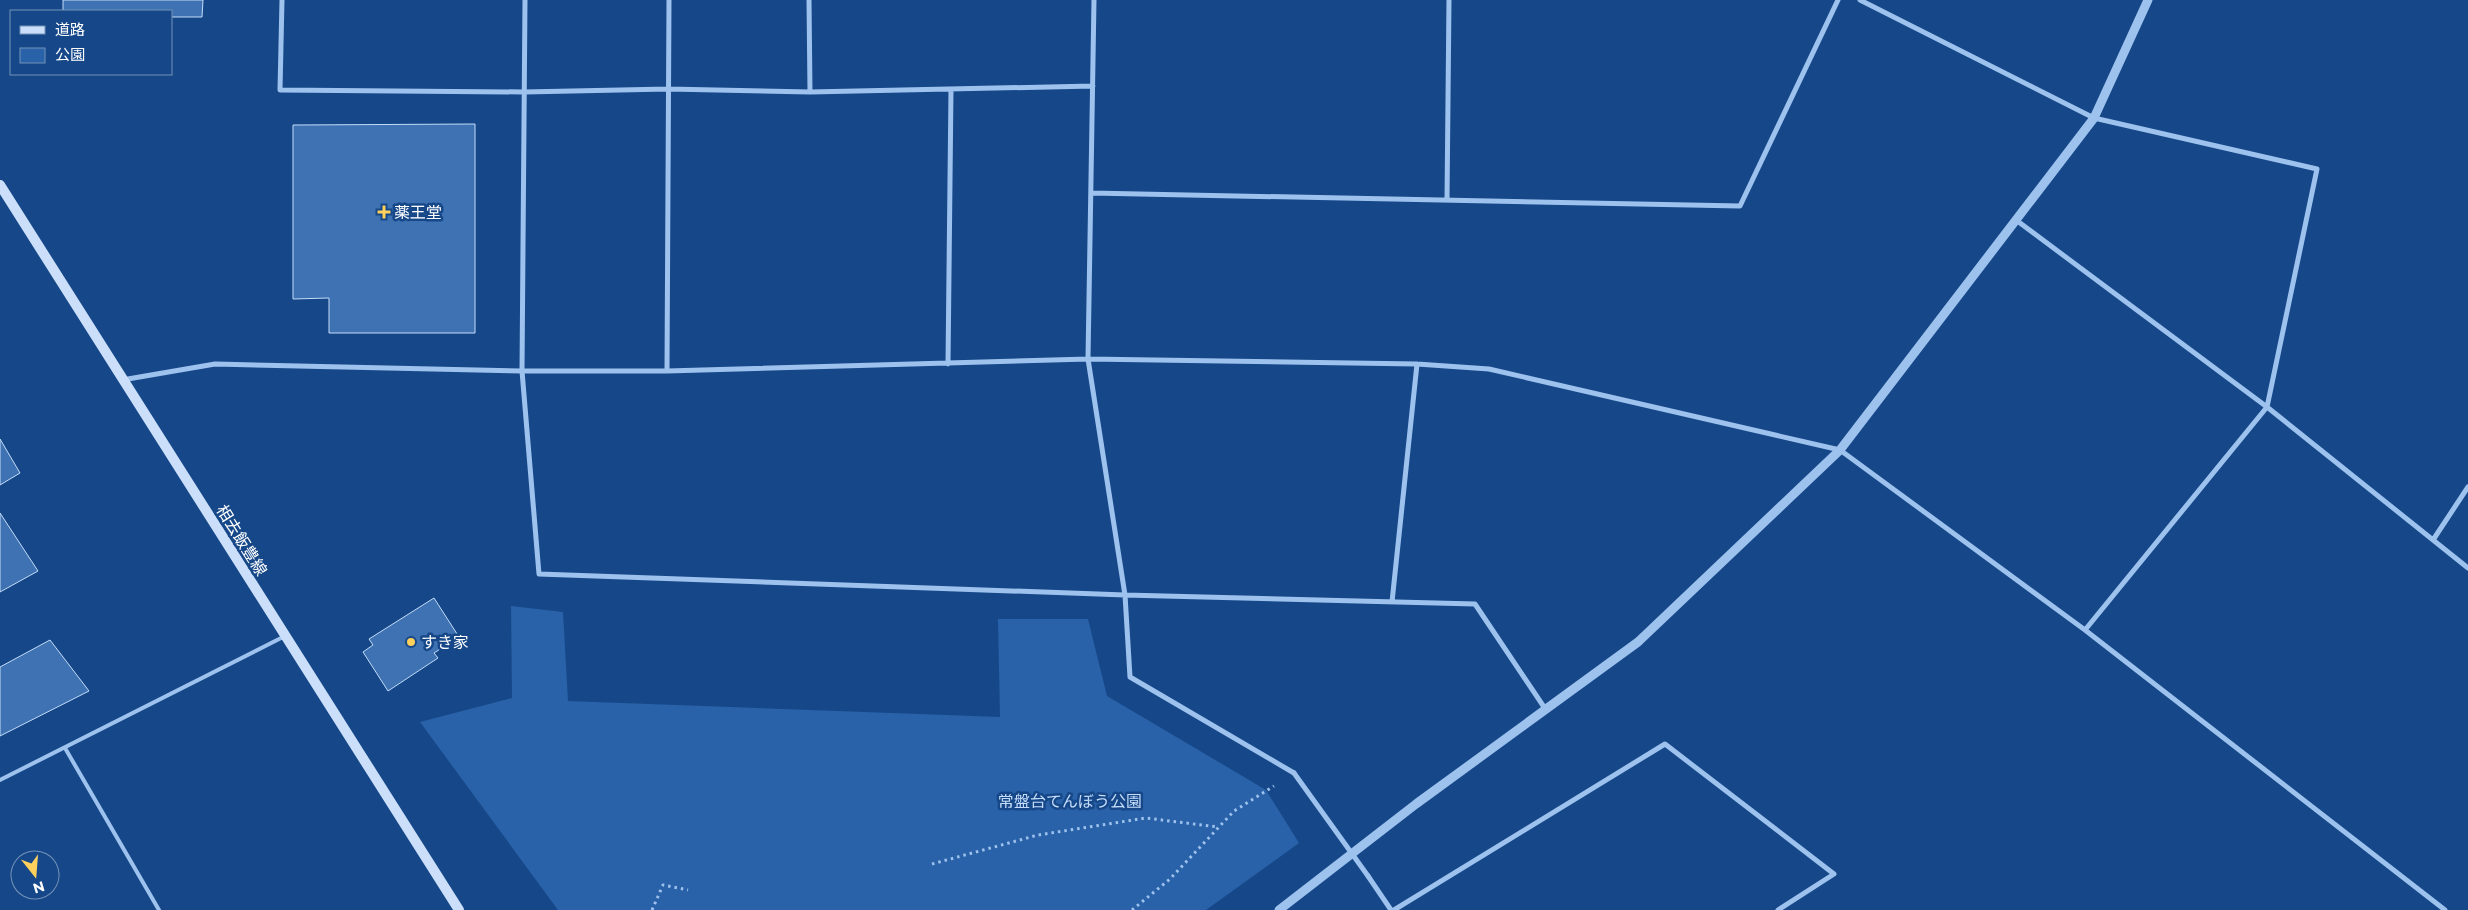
<svg xmlns="http://www.w3.org/2000/svg" width="2468" height="910" viewBox="0 0 2468 910" font-family="Montserrat,'Noto Sans JP',sans-serif">
<rect width="100%" height="100%" fill="#164889"/>
<!-- green -->
<path fill="#2962a8" d="M511 606 563 612 568 701 1000 717 998 619H1088L1107 696 1266 790 1299 843 1206 910H558L420 722 512 698Z"/>
<!-- building -->
<path fill="#3e72b2" stroke="#c4dcfa" d="M63 0H203L202 17H171V11H63Z
M475 124V333H329V298L293 299V125Z
M0 439 20 473 0 485Z
M0 513 38 571 0 592Z
M434 598 459 637 434 653 438 658 388 691 363 652 373 645 369 639Z
M50 640 89 691 0 736V667Z"/>
<g fill="none" stroke-linecap="round" stroke-linejoin="round">
<!-- path -->
<path stroke="#9ec2ee" stroke-width="3" stroke-dasharray="2.5 4" stroke-linecap="butt" d="M932 864 1038 835 1146 818 1218 827
M652 910 663 885 688 890
M1132 910 1170 879 1234 811 1274 786"/>
<!-- service -->
<path stroke="#9ec2ee" stroke-width="4" d="M65 748 159 910
M0 780 285 636"/>
<!-- minor -->
<path stroke="#9ec2ee" stroke-width="5" d="M282 0 280 90 524 92 668 89 810 92 1093 86
M525 0 522 371 539 574 1125 595 1475 604 1546 710
M809 0 810 92
M1094 0 1088 359 1125 595 1130 677 1294 773
M1860 0 2094 118 2317 169 2267 407 2085 630
M1091 193 1740 206 1838 0
M1447 200 1449 0
M2016 220 2267 407 2468 568
M948 364 951 89
M667 371 669 0
M122 380 215 364 522 371H667L1088 359 1417 364 1489 369 1840 450 2085 630 2445 910
M2433 540 2468 487
M1392 602 1417 364
M1368 876 1391 910
M1394 910 1665 744 1834 874 1778 910"/>
<!-- tertiary -->
<path stroke="#9ec2ee" stroke-width="9" d="M1279 910 1416 804 1638 642 1840 450 2094 118 2148 0"/>
<!-- secondary -->
<path stroke="#cbdffa" stroke-width="10" d="M0 185 459 910"/>
<!-- minor-bridge -->
<path stroke="#9ec2ee" stroke-width="5" d="M1294 773 1368 876"/>
</g>
<!-- markers -->
<g fill="#ffd05b" stroke="#164889" stroke-width="2">
<path d="M381.5 204.5h5v5h5v5h-5v5h-5v-5h-5v-5h5z"/>
<circle cx="411" cy="642" r="5"/>
</g>
<g text-anchor="middle" stroke-width="5" stroke-linejoin="round" paint-order="stroke">
<!-- poi labels -->
<g font-size="16" fill="#fff" stroke="#164889" text-anchor="start">
<text x="394" y="218">薬王堂</text>
<text x="421" y="648">すき家</text>
</g>
<!-- street labels -->
<g font-size="16" fill="#fff" stroke="#164889">
<text transform="translate(242 540) rotate(58)" y="6">相去飯豊線</text>
</g>
<!-- park labels -->
<g font-size="16" fill="#c4dcfa" stroke="#164889">
<text x="1070" y="807">常盤台てんぼう公園</text>
</g>
</g>
<!-- legend -->
<rect x="10" y="10" width="162" height="65" fill="#164889" stroke="#7391b8"/>
<rect x="20" y="26" width="25" height="8" fill="#cbdffa" stroke="#7391b8"/>
<text x="55" y="35" font-size="15" fill="#ffffff">道路</text>
<rect x="20" y="48" width="25" height="15" fill="#2962a8" stroke="#7391b8"/>
<text x="55" y="60" font-size="15" fill="#ffffff">公園</text>
<!-- north arrow -->
<g transform="translate(35 875) rotate(163)"><circle r="24" fill="#164889" stroke="#7391b8"/>
<path d="M0-4L9 19L0 12L-9 19Z" fill="#ffd05b"/>
<text y="-8" font-size="14" font-weight="bold" text-anchor="middle" fill="#ffffff">N</text>
</g>
</svg>
